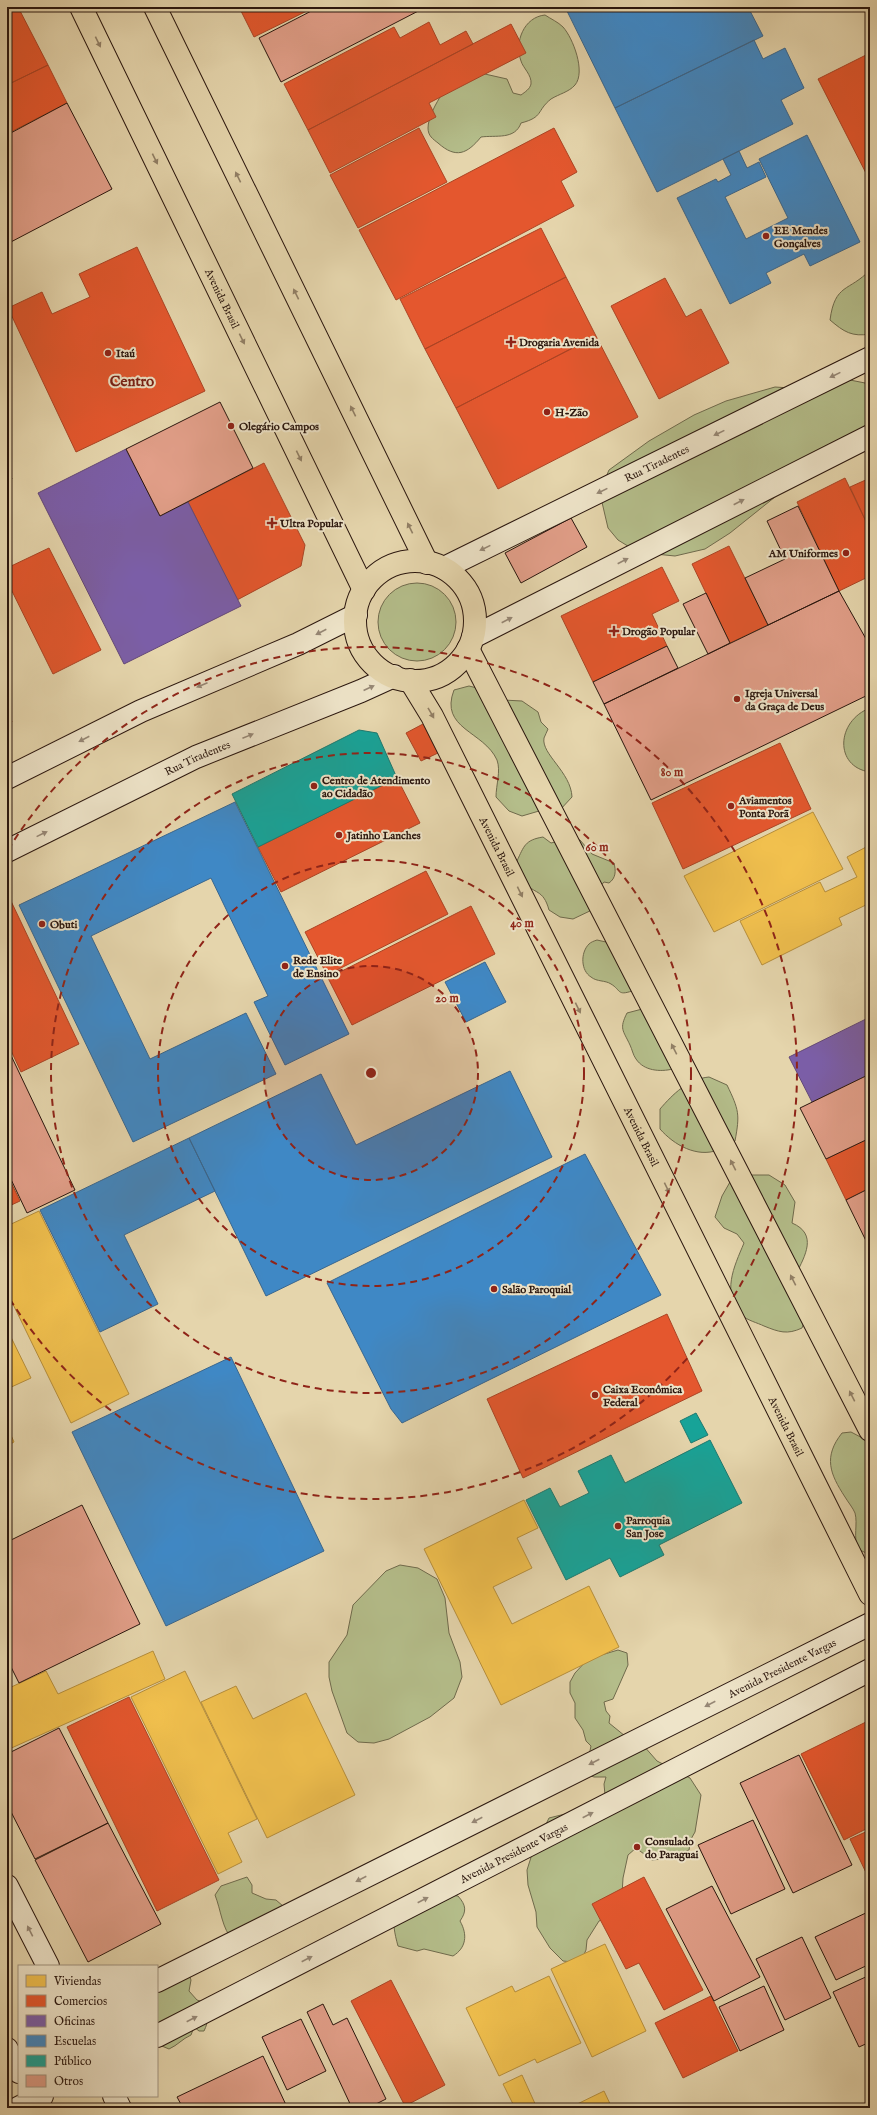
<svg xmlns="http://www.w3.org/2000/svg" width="877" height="2115" viewBox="0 0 877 2115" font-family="'IM FELL English',serif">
<rect width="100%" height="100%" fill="#e5d5ac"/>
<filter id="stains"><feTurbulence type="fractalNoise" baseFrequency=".005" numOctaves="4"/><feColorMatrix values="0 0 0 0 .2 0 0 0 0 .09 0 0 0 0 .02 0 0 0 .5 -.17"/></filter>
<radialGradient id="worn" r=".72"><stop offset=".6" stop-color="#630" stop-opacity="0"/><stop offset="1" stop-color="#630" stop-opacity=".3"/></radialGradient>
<!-- green -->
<path fill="#b4bd8a" stroke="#6f6a4c" d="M545 15C551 19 558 22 563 27 573 38 586 72 575 85 569 92 559 94 551 99 536 111 544 117 521 123 515 140 496 135 481 137 467 154 456 159 438 143 433 139 428 136 428 128 428 118 436 103 442 94 448 87 467 78 476 72L507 79 513 93 521 95C525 92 530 89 531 84 532 75 523 68 521 61 514 42 524 17 545 15Z
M870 270V334C852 337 844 332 830 320 835 283 849 292 870 270Z
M850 380 865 383C875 397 870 421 868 437L815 465 730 533 705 549 675 556 645 553 631 548 618 540 608 528 601 498 603 484 609 470 649 441 694 415 726 401 775 387 821 390Z
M378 622a39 39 0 1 1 78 0a39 39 0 1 1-78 0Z
M469 686 485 690 503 700 522 701 538 712 541 722 548 729C547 732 545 735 544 738 541 754 571 772 572 797L559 811H539L522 816 509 811 496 797C496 785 501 771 497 760 484 731 439 729 454 690Z
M870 708V772C834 767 836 721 870 708Z
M543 837 551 843 571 838 580 840 592 854 614 863C616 871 616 878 609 883L604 882 598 889 594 909 573 919 560 917 549 910C543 888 534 895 525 882 521 876 519 867 517 861 524 846 525 840 543 837Z
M597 940 606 942 614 947 632 991C617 996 621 990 611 984 605 980 597 982 591 977 581 971 580 953 589 944 591 942 594 941 597 940Z
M646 1008 673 1069C660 1072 644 1071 636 1059 633 1055 632 1049 630 1045 623 1030 619 1029 627 1013Z
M709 1077 727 1085C739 1110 740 1114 735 1141 730 1144 724 1148 718 1150 697 1158 674 1145 660 1129V1109C673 1094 688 1079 709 1077Z
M749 1175H769L785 1185 795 1202 792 1223C818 1234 805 1256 796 1274L809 1309 802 1328C787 1335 779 1332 764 1326 758 1323 746 1320 742 1315 721 1293 734 1267 744 1243L737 1234 724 1228 715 1217 722 1196 730 1182Z
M851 1432 870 1442V1555L858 1549C853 1537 858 1524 855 1513 853 1508 848 1502 845 1497 830 1474 823 1457 842 1433Z
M400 1565 418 1568 437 1579 445 1598 449 1633 460 1662 462 1677 454 1698 430 1717 389 1739 374 1743 358 1742 347 1733 332 1691 329 1677V1662L347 1635 353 1605 386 1571Z
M618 1650 627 1653 628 1665 613 1699 604 1702 606 1711 610 1716 609 1723 625 1736 643 1745 657 1761 690 1778 701 1795 695 1832 691 1839 689 1850 671 1858 652 1860 636 1848 628 1855 623 1878 622 1895 608 1917 599 1921 587 1940 586 1950 582 1959 573 1962 563 1961 550 1948 537 1927 536 1912 528 1885 527 1870 533 1851 549 1818 565 1814 585 1816 605 1795 604 1784 606 1777H594L585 1774 591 1746 586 1741 583 1730 575 1718V1703L570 1693V1682L575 1673 588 1659Z
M247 1877 252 1885V1893L266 1899 276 1900 283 1906 233 1940C222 1929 221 1910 215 1895L221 1886Z
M419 1891 458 1896C466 1905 467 1911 460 1921 468 1935 466 1948 453 1956L424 1949 417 1951 398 1946C391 1921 389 1897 419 1891Z
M157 1972H188L191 1980 189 1991 197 2000 206 2003C208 2014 209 2021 204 2031H199L194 2027 191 2035C182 2039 178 2045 169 2049L157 2044Z"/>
<!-- homes -->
<path fill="#f2c14e" stroke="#b68e3b" d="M813 812 843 869 714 932 684 876Z
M870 845V903L839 918 842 925 762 965 740 921 820 882 825 892 857 877 847 857Z
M39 1211 129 1394 71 1423 7 1292V1226Z
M7 1329 31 1378 7 1389Z
M7 1426 14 1442 7 1446Z
M524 1500 538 1528 517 1538 532 1568 493 1587 512 1624 589 1586 619 1647 501 1705 424 1549Z
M153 1651 165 1679 7 1750V1689L46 1671 58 1694Z
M185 1671 257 1819 228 1833 242 1862 218 1874 131 1697Z
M236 1686 253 1719 306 1693 355 1795 267 1838 201 1702Z
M605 1944 646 2031 592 2057 551 1969Z
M549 1976 581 2043 537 2063 535 2059 499 2076 466 2008 512 1986 515 1992Z
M522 2075 537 2108H515L503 2084Z
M604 2091 612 2108H569Z"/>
<!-- shops -->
<path fill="#e4572e" stroke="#ac4424" d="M7 7H18L48 65 7 85Z
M239 7H315L254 37Z
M429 22 440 45 466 31 473 44 308 130 284 84 394 27 400 38Z
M511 24 526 53 429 103 436 117 330 173 308 130Z
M870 53V181L818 79Z
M48 65 67 103 7 134V85Z
M419 128 447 182 358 228 330 175Z
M554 128 577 172 561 181 574 206 396 300 359 230Z
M541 228 566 277 425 349 400 299Z
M137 247 205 391 76 452 8 308 42 292 52 314 90 297 79 274Z
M566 277 596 336 456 408 425 349Z
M665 278 686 317 701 309 729 363 659 399 611 306Z
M596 336 638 417 498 489 456 408Z
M264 463 305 545 301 566 237 600 188 502Z
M845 478 870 530V576L839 591 797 502Z
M870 478V530L850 487Z
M729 546 768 625 730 643 692 564Z
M49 548 101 650 53 674 7 581V568Z
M662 567 679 601 652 614 667 646 593 682 561 616Z
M7 711 12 722 7 724Z
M423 724 438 753 421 761 406 733Z
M780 743 811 809 683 869 652 803Z
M397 778 420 823 281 892 258 847Z
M426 871 448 914 327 975 305 932Z
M10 899 79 1044 21 1072 7 1042V900Z
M471 906 495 954 352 1025 328 978Z
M870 1138V1188L846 1200 826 1159Z
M7 1174 20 1201 7 1207Z
M667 1314 702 1391 523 1478 487 1399Z
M129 1697 219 1880 157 1911 67 1727Z
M870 1720V1827L844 1840 801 1754Z
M870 1830V1881L850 1839Z
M644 1877 703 1990 664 2010 639 1963 626 1969 592 1904Z
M391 1980 445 2085 405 2106 351 2001Z
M711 1996 738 2051 683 2078 655 2023Z"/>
<!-- offices -->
<path fill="#7b5ea7" stroke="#634879" d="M126 449 160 516 188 502 241 606 124 664 38 493Z
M870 1017V1074L812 1102 789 1057Z"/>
<!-- schools -->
<path fill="#3f88c5" stroke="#39668e" d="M565 7H748L763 36 615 108Z
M754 40 763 59 785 48 804 88 781 100 793 124 657 192 615 108Z
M807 135 860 242 810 266 804 254 766 273 771 283 730 304 677 198 716 179 718 182 731 175 723 159 739 151 747 168 759 162 766 177 725 197 746 239 788 218 759 159Z
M235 802 349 1034 285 1065 254 1002 268 996 211 878 91 936 150 1059 246 1013 276 1074 133 1142 19 905Z
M485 962 506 1002 466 1022 445 982Z
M510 1071 552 1157 266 1296 189 1138 321 1074 356 1145Z
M189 1138 215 1191 124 1235 158 1304 100 1332 40 1210Z
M585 1154 661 1295 402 1423 391 1409 327 1283Z
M231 1357 324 1551 166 1626 72 1432Z"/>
<!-- public -->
<path fill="#17a398" stroke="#1d796f" d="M359 730 377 733 397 778 258 847 232 794Z
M696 1413 708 1435 691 1443 680 1421Z
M710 1440 742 1503 659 1545 664 1555 620 1577 610 1558 566 1580 526 1500 550 1488 560 1507 589 1493 578 1471 611 1455 625 1483Z"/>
<!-- building -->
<path fill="#e19e88" stroke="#2a160e" d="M319 7H426L281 82 259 38Z
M67 103 112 189 7 244V135Z
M220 402 253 468 160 516 126 449Z
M7 469 12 479 7 481Z
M798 506 839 591 768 625 745 578 785 559 767 521Z
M571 518 587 547 521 583 505 553Z
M839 591 870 646V694L651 800 604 704Z
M706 593 730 643 708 654 683 604Z
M667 646 678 668 604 704 593 682Z
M7 1047 75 1190 27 1213 7 1171Z
M870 1074V1138L826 1159 800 1108Z
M870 1188V1249L846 1200Z
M82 1505 140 1624 19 1683 7 1659V1542Z
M59 1728 108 1823 35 1859 7 1804V1754Z
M799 1755 852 1865 793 1893 740 1783Z
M753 1820 785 1889 731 1914 698 1845Z
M108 1823 161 1924 88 1962 35 1860Z
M712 1886 760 1977 714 2001 666 1909Z
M870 1911V1964L836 1980 815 1937Z
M802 1937 831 1998 785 2020 756 1959Z
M870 1975V2042L859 2047 833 1992Z
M764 1986 784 2030 740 2051 719 2007Z
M323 2004 333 2025 347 2018 386 2099 368 2108H352L307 2012Z
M301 2019 326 2071 287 2090 262 2037Z
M263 2056 287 2107 183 2108 177 2097Z"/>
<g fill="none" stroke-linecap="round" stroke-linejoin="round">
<!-- secondary casing -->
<g stroke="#2a160e" stroke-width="24">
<g id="secondary">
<path id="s1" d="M444 568 870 358"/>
<path d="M473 637 870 436"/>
<path d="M7 778 141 711 298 644 356 615"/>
<path id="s2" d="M7 851 196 757 361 691 394 676"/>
<path d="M7 1886 48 1966"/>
<path id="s3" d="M157 1981 870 1624"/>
<path id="s4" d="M157 2036 870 1670"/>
<path d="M7 2049 19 2072"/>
<path d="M114 2096 120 2108"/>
<path d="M18 2108 42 2096"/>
</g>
</g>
<!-- primary casing -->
<g stroke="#2a160e" stroke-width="24">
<g id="primary">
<path id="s5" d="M81 7 364 590"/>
<path d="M155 7 427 563"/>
<circle cx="415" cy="621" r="60"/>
<path d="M468 649 870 1430"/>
<path id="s6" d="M410 680 432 716 870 1594"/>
</g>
</g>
<!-- secondary -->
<use href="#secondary" stroke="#eee4c9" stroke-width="22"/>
<!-- primary -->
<use href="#primary" stroke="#e5d5ac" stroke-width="22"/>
</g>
<!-- one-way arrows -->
<defs><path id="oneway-solid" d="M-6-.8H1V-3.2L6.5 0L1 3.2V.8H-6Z"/></defs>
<g fill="#917f65">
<use href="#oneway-solid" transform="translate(98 42) rotate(64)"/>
<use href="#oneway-solid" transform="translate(155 159) rotate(64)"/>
<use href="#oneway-solid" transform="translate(238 177) rotate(-116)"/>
<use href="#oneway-solid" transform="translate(296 294) rotate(-116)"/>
<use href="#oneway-solid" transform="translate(242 339) rotate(64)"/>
<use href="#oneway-solid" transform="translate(353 411) rotate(-116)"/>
<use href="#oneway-solid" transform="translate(299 456) rotate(64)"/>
<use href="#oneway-solid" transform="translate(410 528) rotate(-116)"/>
<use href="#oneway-solid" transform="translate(431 713) rotate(60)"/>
<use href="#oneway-solid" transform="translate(520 892) rotate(64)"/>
<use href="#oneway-solid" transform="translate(578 1008) rotate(64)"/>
<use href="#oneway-solid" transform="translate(674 1049) rotate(-117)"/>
<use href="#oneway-solid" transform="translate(733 1165) rotate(-117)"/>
<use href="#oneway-solid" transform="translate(667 1188) rotate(64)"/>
<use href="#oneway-solid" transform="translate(793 1280) rotate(-117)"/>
<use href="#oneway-solid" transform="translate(852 1396) rotate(-117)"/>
</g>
<g fill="#968775">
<use href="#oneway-solid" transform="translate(835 375) rotate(154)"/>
<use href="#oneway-solid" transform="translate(719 433) rotate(154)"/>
<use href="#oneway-solid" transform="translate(602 491) rotate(154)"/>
<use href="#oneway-solid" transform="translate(739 502) rotate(-27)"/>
<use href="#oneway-solid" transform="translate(485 548) rotate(154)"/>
<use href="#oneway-solid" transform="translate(623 561) rotate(-27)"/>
<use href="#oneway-solid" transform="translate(507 620) rotate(-27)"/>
<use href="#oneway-solid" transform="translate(321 632) rotate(153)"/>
<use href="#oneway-solid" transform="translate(202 685) rotate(157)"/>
<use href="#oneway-solid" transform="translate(369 688) rotate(-25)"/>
<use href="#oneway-solid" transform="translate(248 736) rotate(-22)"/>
<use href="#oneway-solid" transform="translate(84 739) rotate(153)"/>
<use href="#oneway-solid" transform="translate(42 834) rotate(-26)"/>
<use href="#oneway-solid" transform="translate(710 1704) rotate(153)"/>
<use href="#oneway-solid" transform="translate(594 1762) rotate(153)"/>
<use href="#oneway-solid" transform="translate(588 1815) rotate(-27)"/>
<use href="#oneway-solid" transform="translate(477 1820) rotate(153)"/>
<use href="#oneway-solid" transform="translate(361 1879) rotate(153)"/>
<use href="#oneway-solid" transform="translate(423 1900) rotate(-27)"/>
<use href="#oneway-solid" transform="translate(30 1931) rotate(-117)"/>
<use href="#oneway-solid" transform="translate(307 1959) rotate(-27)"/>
<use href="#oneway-solid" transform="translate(192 2019) rotate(-27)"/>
</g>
<!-- distance rings -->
<circle cx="371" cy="1073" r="107" fill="#8f2418" fill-opacity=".12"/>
<g fill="none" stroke="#8f2418" stroke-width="2" stroke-dasharray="7 5">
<circle cx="371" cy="1073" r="107"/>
<circle cx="371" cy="1073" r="213"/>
<circle cx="371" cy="1073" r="320"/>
<path d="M8 850A426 426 0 1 1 8 1296"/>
</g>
<!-- markers -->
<g fill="#8f2418" stroke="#eee4c9" stroke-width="1.5">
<circle cx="766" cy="236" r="4"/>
<path d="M509 336h4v4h4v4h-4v4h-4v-4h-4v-4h4z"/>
<circle cx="108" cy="353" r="4"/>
<circle cx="547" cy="412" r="4"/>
<circle cx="231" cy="426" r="4"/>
<path d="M270 517h4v4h4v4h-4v4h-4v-4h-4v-4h4z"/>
<circle cx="846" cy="553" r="4"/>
<path d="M612 625h4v4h4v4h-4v4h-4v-4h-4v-4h4z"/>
<circle cx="737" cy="699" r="4"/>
<circle cx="314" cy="786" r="4"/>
<circle cx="731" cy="806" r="4"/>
<circle cx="339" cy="835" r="4"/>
<circle cx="42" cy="924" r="4"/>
<circle cx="285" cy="966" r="4"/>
<circle cx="494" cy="1289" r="4"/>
<circle cx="595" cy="1395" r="4"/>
<circle cx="618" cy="1526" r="4"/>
<circle cx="637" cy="1847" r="4"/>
</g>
<g text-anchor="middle" stroke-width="4" stroke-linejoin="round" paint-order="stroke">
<!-- poi labels -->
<g font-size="11" font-weight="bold" fill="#2a160e" stroke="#eee4c9" text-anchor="start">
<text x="774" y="234">EE Mendes<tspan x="774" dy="13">Gonçalves</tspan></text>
<text x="519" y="346">Drogaria Avenida</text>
<text x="116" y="357">Itaú</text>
<text x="555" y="416">H-Zão</text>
<text x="239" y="430">Olegário Campos</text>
<text x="280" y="527">Ultra Popular</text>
<text x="838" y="557" text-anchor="end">AM Uniformes</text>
<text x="622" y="635">Drogão Popular</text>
<text x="745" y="697">Igreja Universal<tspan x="745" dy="13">da Graça de Deus</tspan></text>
<text x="322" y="784">Centro de Atendimento<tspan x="322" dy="13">ao Cidadão</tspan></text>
<text x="739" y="804">Aviamentos<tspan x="739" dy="13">Ponta Porã</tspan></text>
<text x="347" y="839">Jatinho Lanches</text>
<text x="50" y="928">Obuti</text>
<text x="293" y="964">Rede Elite<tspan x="293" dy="13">de Ensino</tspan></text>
<text x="502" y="1293">Salão Paroquial</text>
<text x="603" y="1393">Caixa Econômica<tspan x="603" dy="13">Federal</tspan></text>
<text x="626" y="1524">Parroquia<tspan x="626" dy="13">San Jose</tspan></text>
<text x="645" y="1845">Consulado<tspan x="645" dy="13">do Paraguai</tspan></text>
</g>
<!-- street labels -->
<g font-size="11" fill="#2a160e" stroke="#eee4c9">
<text dy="4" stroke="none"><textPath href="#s5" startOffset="324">Avenida Brasil</textPath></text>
<text dy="4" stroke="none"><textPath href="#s1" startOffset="237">Rua Tiradentes</textPath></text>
<text dy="4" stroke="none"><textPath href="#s2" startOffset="212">Rua Tiradentes</textPath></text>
<text dy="4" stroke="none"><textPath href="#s6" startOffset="188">Avenida Brasil</textPath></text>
<text dy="4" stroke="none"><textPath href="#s6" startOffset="512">Avenida Brasil</textPath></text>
<text dy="4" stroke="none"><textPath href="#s6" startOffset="836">Avenida Brasil</textPath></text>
<text dy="4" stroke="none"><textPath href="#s3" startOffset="699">Avenida Presidente Vargas</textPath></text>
<text dy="4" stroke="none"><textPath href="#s4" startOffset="401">Avenida Presidente Vargas</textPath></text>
</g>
<!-- district labels -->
<g font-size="15" font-weight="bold" fill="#7a1f14" stroke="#eee4c9">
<text x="132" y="386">Centro</text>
</g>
</g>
<circle cx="371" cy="1073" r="6" fill="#8f2418" stroke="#eee4c9" stroke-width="2"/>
<g font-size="12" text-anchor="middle" font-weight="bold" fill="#8f2418" stroke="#eee4c9" stroke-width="4" stroke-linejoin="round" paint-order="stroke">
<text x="672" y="776">80 m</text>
<text x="597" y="851">60 m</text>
<text x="522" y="927">40 m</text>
<text x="447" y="1002">20 m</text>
</g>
<!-- margin -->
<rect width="877" height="2115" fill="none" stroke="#e5d5ac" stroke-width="24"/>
<rect x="8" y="8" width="861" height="2099" fill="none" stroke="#2a160e" stroke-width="2"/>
<rect x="12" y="12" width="853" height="2091" fill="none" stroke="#2a160e"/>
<!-- legend -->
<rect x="18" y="1965" width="140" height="132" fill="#eee4c9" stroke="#a0927e"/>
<rect x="26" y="1975" width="20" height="12" fill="#f2c14e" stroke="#a0927e"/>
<text x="54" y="1985" font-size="12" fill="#2a160e">Viviendas</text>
<rect x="26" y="1995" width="20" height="12" fill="#e4572e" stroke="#a0927e"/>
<text x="54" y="2005" font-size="12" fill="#2a160e">Comercios</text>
<rect x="26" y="2015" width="20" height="12" fill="#7b5ea7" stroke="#a0927e"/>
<text x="54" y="2025" font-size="12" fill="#2a160e">Oficinas</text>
<rect x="26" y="2035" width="20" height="12" fill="#3f88c5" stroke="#a0927e"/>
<text x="54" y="2045" font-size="12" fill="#2a160e">Escuelas</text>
<rect x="26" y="2055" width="20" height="12" fill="#17a398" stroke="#a0927e"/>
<text x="54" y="2065" font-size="12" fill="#2a160e">Público</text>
<rect x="26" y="2075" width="20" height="12" fill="#e19e88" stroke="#a0927e"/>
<text x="54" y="2085" font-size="12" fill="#2a160e">Otros</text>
<rect width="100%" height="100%" filter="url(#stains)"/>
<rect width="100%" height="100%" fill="url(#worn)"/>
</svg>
